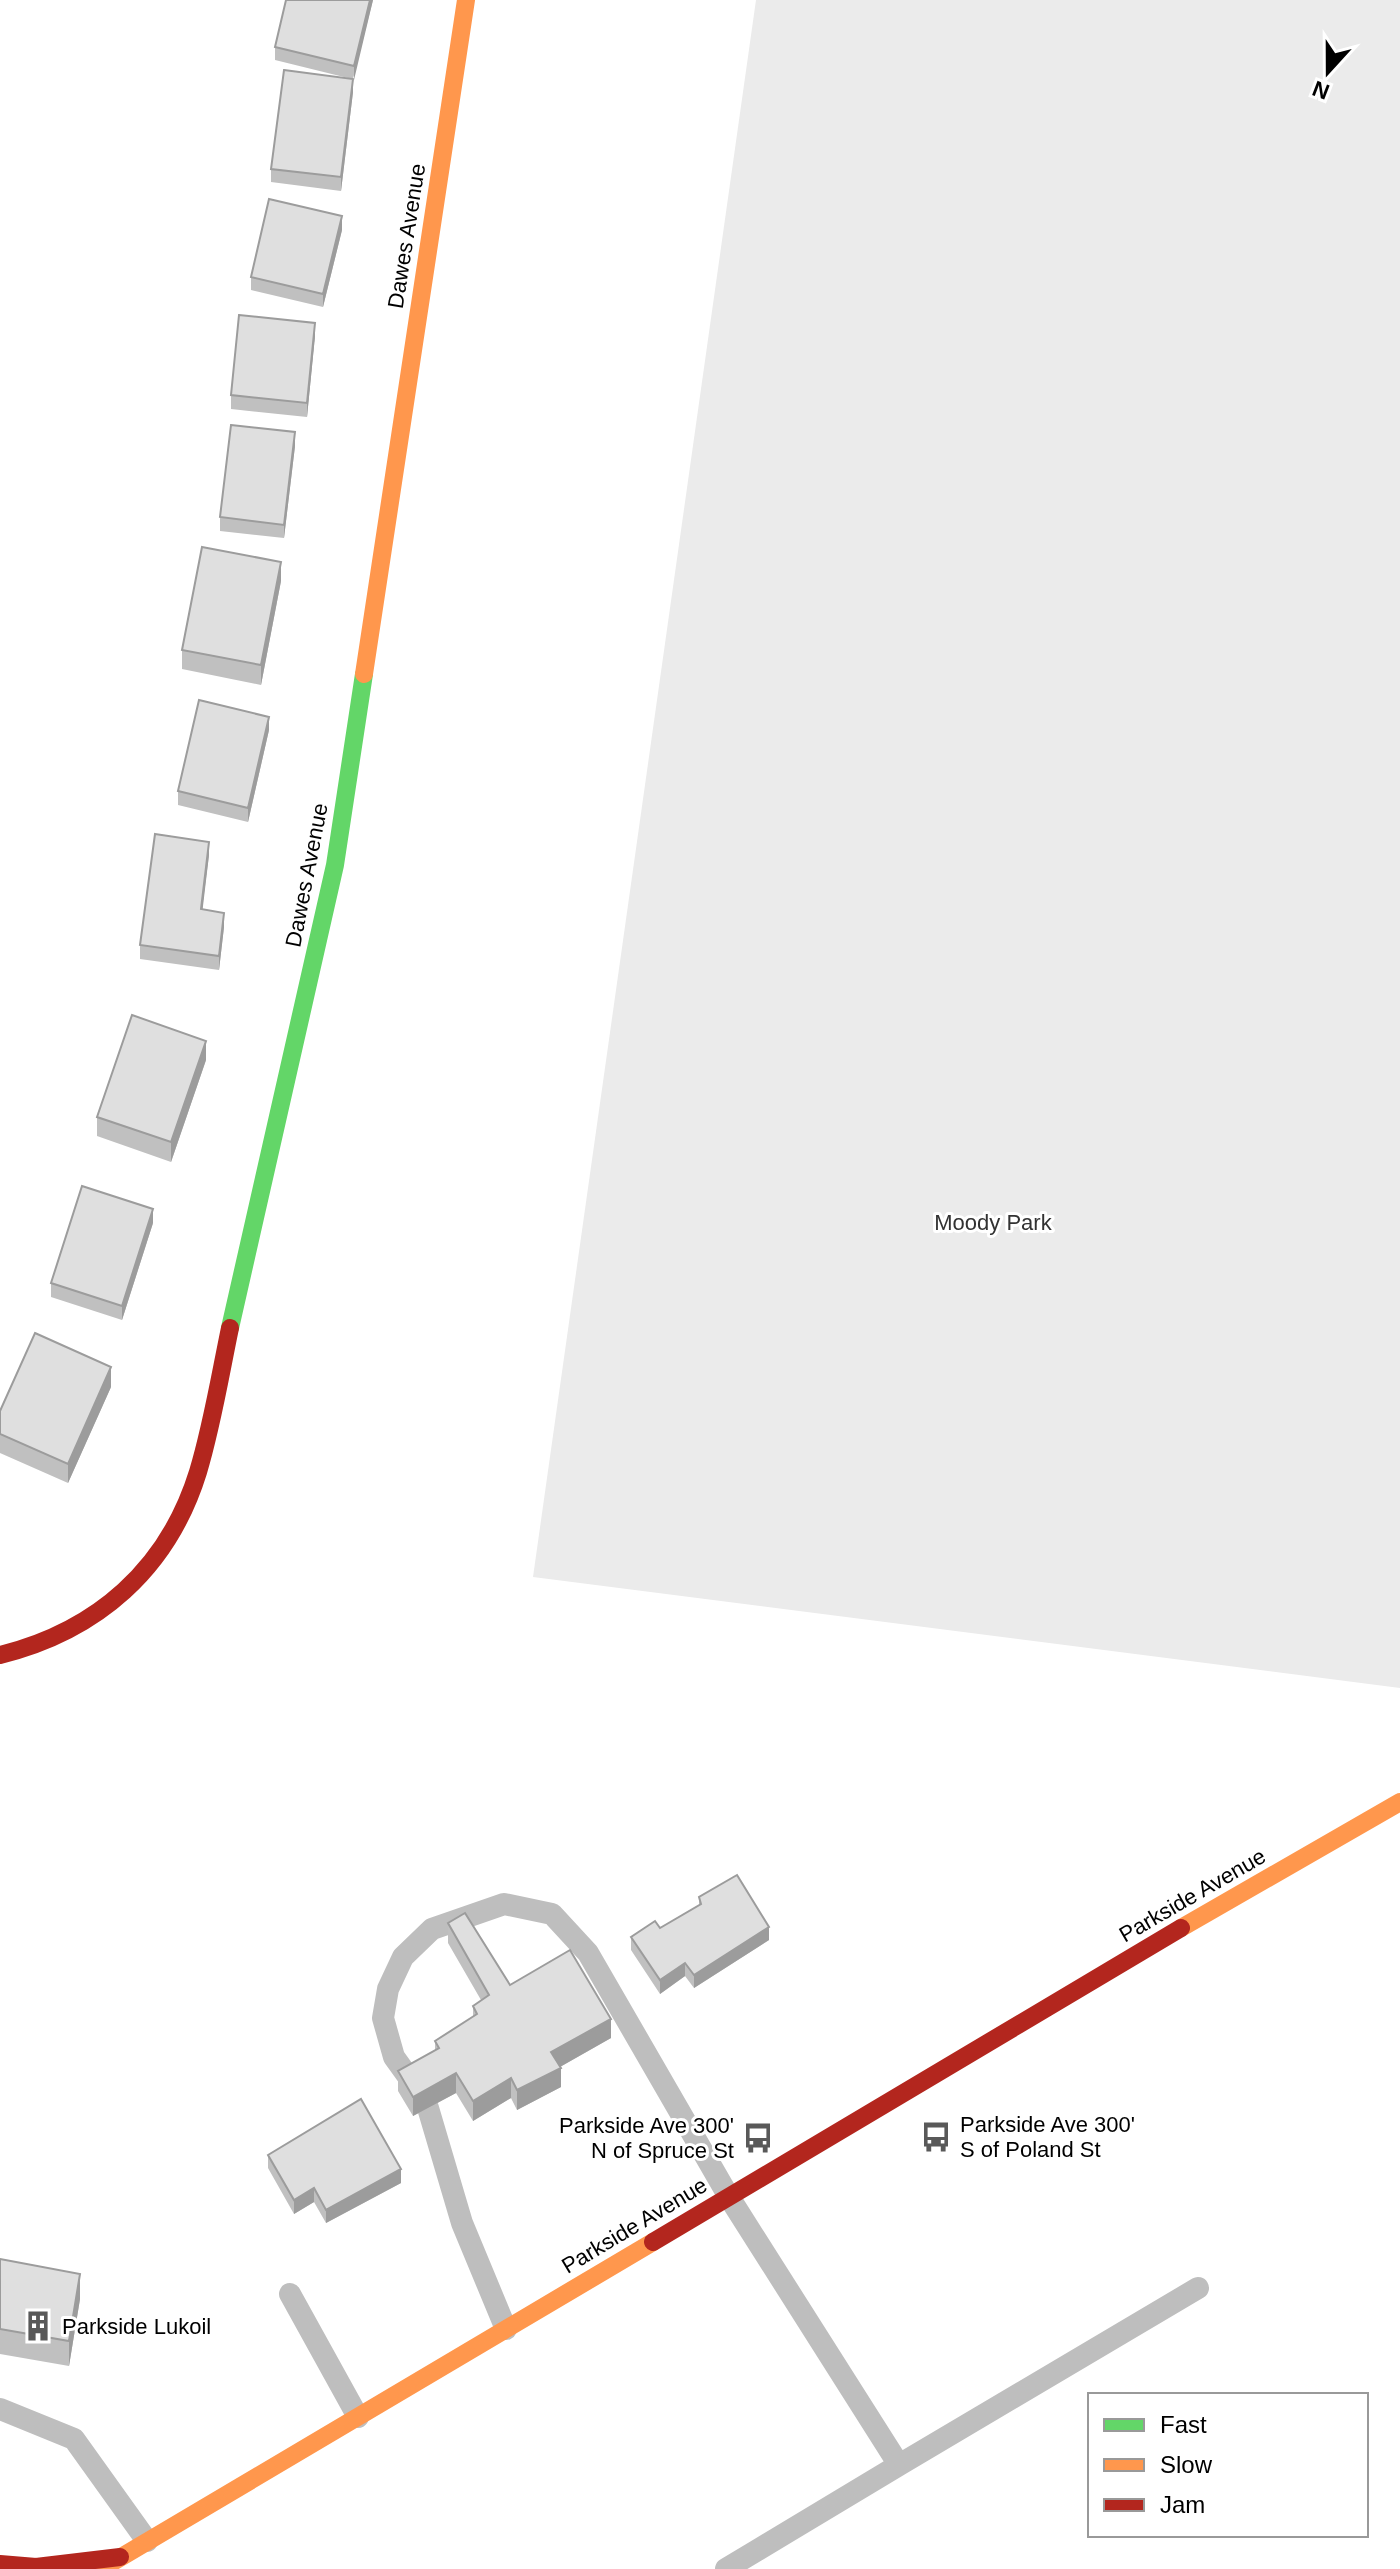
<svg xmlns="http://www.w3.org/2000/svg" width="1400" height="2569" viewBox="0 0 1400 2569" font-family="Helvetica,sans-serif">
<rect width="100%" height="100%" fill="#fff"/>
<!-- green -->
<path fill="#ebebeb" d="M756 0H1400V1688L533 1577Z"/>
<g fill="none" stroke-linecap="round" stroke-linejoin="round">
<!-- lane -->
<path stroke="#bebebe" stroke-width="22" d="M412 2082 394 2057 383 2018 388 1989 403 1957 432 1929 504 1904 552 1914 588 1953 729 2197 899 2465 726 2569
M428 2108 462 2223 506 2329
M290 2294 358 2417
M0 2409 74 2439 147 2541
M899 2465 1198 2288"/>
<!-- fast -->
<path stroke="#63d668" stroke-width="18" d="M230 1328 335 865 364 674"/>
<!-- slow -->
<path stroke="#ff974d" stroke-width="18" d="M364 674 466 0
M1181 1928 1400 1802
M101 2569 653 2242"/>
<!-- jam -->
<path stroke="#b3261e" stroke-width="18" d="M0 1655C97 1631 168 1569 198 1472 212 1426 220 1376 230 1328
M653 2242 1181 1928
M0 2564 36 2567 120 2557"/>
</g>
<!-- wall -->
<path fill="#c0c0c0" d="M286 0H373L353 79V92L341 191 271 182V169L348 78 275 60V47Z
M342 230 323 307 251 290V277Z
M315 336 307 417 231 409V395Z
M295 446 284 538 220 531V517Z
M281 581 261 685 182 669V650Z
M269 730 248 822 178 805V791Z
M209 855 202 910 224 927 219 970 140 959V945Z
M206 1060 171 1162 97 1136V1117Z
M153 1223 122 1320 51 1297V1283Z
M111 1387 68 1483 0 1453V1411Z
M699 1897 769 1940 694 1988 685 1976 660 1994 631 1950V1937L660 1928 699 1905Z
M448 1923 510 1985 611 2038 560 2067 561 2087 517 2110 511 2098 473 2121 456 2093 413 2116 398 2091V2071L435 2050V2041L473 2017V2006L481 2000 448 1943Z
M268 2155 401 2183 326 2223 314 2202 294 2214 268 2168Z
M0 2259 80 2299 69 2366 0 2354Z"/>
<!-- shaded-wall -->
<path fill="#9c9c9c" d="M370 0H373L354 80V66Z
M353 79V92L341 191V177Z
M342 216V230L323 307V294Z
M315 323V336L307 417V403Z
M295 432V446L284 538V525Z
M281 562V581L261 685V665Z
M269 717V730L248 822V808Z
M209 842V855L201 923V909Z
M224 913V927L219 970V956Z
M206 1041V1060L171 1162V1142Z
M153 1209V1223L122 1320V1306Z
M111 1367V1387L68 1483V1464Z
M769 1927V1940L694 1988V1975Z
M685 1963V1976L660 1994V1980Z
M611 2019V2038L551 2072V2052Z
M561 2068V2087L517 2110V2090Z
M456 2073V2093L413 2116V2097Z
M511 2078V2098L473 2121V2101Z
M401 2169V2183L326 2223V2210Z
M314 2188V2202L294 2214V2200Z
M80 2274V2299L69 2366V2341Z"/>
<!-- building -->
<path fill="#dfdfdf" stroke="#9c9c9c" stroke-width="2" d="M286 0H370L354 66 275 47Z
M284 70 353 79 341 177 271 169Z
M269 199 342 216 323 294 251 277Z
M239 315 315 323 307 403 231 395Z
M231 425 295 432 284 525 220 517Z
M202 547 281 562 261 665 182 650Z
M199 700 269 717 248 808 178 791Z
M155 834 209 842 201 909 224 913 219 956 140 945Z
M132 1015 206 1041 171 1142 97 1117Z
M82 1186 153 1209 122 1306 51 1283Z
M35 1333 111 1367 68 1464 0 1434V1411Z
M737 1875 769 1927 694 1975 685 1963 660 1980 631 1937 655 1921 660 1928 701 1904 699 1897Z
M465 1913 510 1985 570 1950 611 2019 551 2052 561 2068 517 2090 511 2078 473 2101 456 2073 413 2097 398 2071 439 2048 435 2041 477 2014 473 2006 489 1995 448 1923Z
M361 2099 401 2169 326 2210 314 2188 294 2200 268 2155Z
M0 2259 80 2274 69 2341 0 2329Z"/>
<!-- icons -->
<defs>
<g id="bus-bare" transform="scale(2.4)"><path d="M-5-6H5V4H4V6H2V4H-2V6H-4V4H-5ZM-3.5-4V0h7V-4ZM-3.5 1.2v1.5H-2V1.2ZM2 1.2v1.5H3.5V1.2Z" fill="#595959" stroke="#fff" stroke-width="2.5" paint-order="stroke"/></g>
<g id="building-bare" transform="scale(2.4)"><path d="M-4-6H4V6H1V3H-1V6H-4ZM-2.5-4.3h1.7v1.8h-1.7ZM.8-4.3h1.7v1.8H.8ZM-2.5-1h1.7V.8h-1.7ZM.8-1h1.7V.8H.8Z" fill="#595959" stroke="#fff" stroke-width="2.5" paint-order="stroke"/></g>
</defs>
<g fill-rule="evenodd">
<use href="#bus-bare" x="936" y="2137"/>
<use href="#bus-bare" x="758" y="2138"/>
<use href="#building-bare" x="38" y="2326"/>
</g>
<g text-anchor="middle" stroke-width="6" stroke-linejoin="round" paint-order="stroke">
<!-- street labels -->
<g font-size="22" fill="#000" stroke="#fff">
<text transform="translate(406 236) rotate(-81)" y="8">Dawes Avenue</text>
<text transform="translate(306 875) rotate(-79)" y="8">Dawes Avenue</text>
<text transform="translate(1192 1895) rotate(-30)" y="8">Parkside Avenue</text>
<text transform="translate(634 2225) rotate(-31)" y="8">Parkside Avenue</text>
</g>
<!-- park labels -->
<g font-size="22" fill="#323232" stroke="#fff">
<text x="993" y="1230">Moody Park</text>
</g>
<!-- poi labels -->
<g font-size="22" fill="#000" stroke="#fff" text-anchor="start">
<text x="960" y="2132">Parkside Ave 300'<tspan x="960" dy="25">S of Poland St</tspan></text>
<text x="734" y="2133" text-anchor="end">Parkside Ave 300'<tspan x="734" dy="25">N of Spruce St</tspan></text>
<text x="62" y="2334">Parkside Lukoil</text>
</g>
</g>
<!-- legend -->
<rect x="1088" y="2393" width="280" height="144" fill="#ffffff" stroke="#999999" stroke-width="2"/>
<rect x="1104" y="2419" width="40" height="12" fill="#63d668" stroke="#999999" stroke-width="2"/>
<text x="1160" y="2433" font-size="24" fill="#000000">Fast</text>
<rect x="1104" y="2459" width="40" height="12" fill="#ff974d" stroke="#999999" stroke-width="2"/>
<text x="1160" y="2473" font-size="24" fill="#000000">Slow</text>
<rect x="1104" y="2499" width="40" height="12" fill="#b3261e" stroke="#999999" stroke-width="2"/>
<text x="1160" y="2513" font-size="24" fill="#000000">Jam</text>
<!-- north arrow -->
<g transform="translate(1328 72) rotate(201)" stroke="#ffffff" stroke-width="6" paint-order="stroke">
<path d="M0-6L14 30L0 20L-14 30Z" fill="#000000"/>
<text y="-12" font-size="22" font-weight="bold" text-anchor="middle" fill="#000000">N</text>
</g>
</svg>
